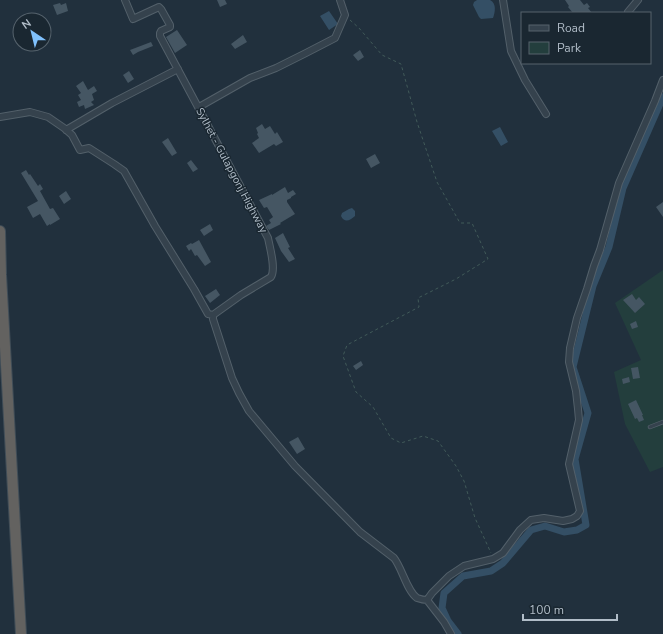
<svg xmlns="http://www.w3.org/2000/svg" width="663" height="634" viewBox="0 0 663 634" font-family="'Nunito Sans',sans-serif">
<rect width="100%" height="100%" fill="#21303d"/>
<!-- green -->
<path fill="#233e3d" d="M663 270V467L650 472 625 424 614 372 641 360 615 303Z"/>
<!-- water -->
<path fill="#344f65" d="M477 0C481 0 487 0 490 0 497 3 495 13 493 18L481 19 479 17 473 5 474 2Z
M329 11 338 24 329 30 320 16Z
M500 127 508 142 501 146 492 131Z
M352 208 355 211V216C350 220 345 224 341 216L342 213 349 209Z"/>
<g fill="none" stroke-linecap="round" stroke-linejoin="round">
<!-- canal -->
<path stroke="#344f65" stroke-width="7" d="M458 634 448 621 442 608 444 593 463 576 491 571 503 563 531 530 545 526 564 532 577 530 586 525 575 459 588 413 573 367 593 286 609 247 623 188 663 97"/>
</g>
<!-- building -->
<path fill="#455663" d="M217 0H225L227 4 220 7Z
M565 0H580L584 5 587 3 590 7 588 8 592 13H573L568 7 569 6Z
M60 3 61 5 66 3 68 11 57 15 53 5Z
M177 30 187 45 175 53 166 37Z
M243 35 247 42 235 49 231 44Z
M151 42 153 46 138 52 133 55 130 50Z
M360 50 364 57 358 61 353 55Z
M129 71 134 79 128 83 123 75Z
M83 81 88 90 94 86 97 91 92 94 94 100 91 102 94 105 85 109 84 105 79 107 77 102 81 100 78 95 81 93 76 86Z
M262 124 265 129 270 126 275 134 277 132 283 142 276 146 274 144 259 153 252 143 259 138 257 134 258 133 256 128Z
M168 138 177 153 172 156 162 142Z
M375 154 380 163 371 168 366 159Z
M191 160 198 169 193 172 187 163Z
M26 170 29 175 30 174 38 186 40 184 43 189 40 191 50 209 53 208 60 219 50 225V224L47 226 40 214 33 218 27 207 38 201 21 173Z
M285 187 288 193 293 190 296 194 291 197V198L287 200V202L295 214 280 223 281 224 269 230 266 226 271 223 269 220 273 217 267 207 264 208 259 200 272 194V195Z
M66 191 71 199 64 204 59 196Z
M663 202V217L656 207Z
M210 224 213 230 204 236 200 230Z
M283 233 290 247 288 248 295 259 289 262 281 251 275 238Z
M199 240 211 262 205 266 197 255 195 256 191 249 189 251 186 246 191 243 192 244Z
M216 289 220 295 210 303 205 296Z
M632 294 636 300 639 297 645 304 635 313 623 300Z
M636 321 638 327 632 329 630 324Z
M361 361 363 365 356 370 353 366Z
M638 367 640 378 633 379 631 368Z
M629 377 630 382 623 384 622 379Z
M636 400 643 415H642L644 420 639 422 637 418 635 419 628 404Z
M298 437 305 449 297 454 289 442Z"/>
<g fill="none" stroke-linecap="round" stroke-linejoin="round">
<!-- service casing -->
<g stroke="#53606a" stroke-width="4.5">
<path id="service" d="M650 427 663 422"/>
</g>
<!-- minor casing -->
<g stroke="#53606a" stroke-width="8">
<path id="minor" d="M125 0 133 19 159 7 161 9 170 25V27L161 31 160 33V36L268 238C270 248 276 269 271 277L241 295 213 315V319L232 378 239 393 249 411 295 466 360 532 394 558C402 568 407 591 417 598 420 599 424 600 427 600
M503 0 511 51 525 80 546 114
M628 12 638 0
M199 107 250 78 276 68 306 53 335 38 345 15 340 0
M0 117 30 112 48 117 64 128 72 135 80 150 89 148 114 164 124 171 155 226 194 289 208 314 213 315
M66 130 112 103 178 69
M451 634 444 622 427 600 432 593 449 576 464 566 493 559 503 553 520 530 531 520 544 518 563 521 572 519 577 516 580 511 569 464 579 420 578 409 576 391 569 362 570 348 577 318 587 289 594 266 600 250 619 183 655 101 663 80"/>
</g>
<!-- trunk casing -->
<g stroke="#404d57" stroke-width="12">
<path id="trunk" d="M0 231 1 275 21 634"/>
</g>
<!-- path -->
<path stroke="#415a59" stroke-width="1" stroke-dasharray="3 3" stroke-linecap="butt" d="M350 20 359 28 382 55 401 64 417 122 437 182 460 223H472L488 259 456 279 418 298 419 307 347 345 343 356 356 392 373 407 391 438 401 443 423 436 438 441 456 466 464 481 475 518 491 553"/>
<!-- service -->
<use href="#service" stroke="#35424d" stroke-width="3"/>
<!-- minor -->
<use href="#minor" stroke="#35424d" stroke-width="6"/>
<!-- trunk -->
<use href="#trunk" stroke="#636260" stroke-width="10"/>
</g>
<g text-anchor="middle" stroke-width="3" stroke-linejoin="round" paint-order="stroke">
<!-- street labels -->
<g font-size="11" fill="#b1bdc8" stroke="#1a2731">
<text transform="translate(232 170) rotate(62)" y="4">Sylhet - Gulapgonj Highway</text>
</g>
</g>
<!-- legend -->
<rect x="521" y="12" width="130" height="52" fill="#1a2731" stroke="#56636d"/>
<rect x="529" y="25" width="20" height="6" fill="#35424d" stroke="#56636d"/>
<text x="557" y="32" font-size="12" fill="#b1bdc8">Road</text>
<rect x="529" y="42" width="20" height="12" fill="#233e3d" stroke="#56636d"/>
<text x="557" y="52" font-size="12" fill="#b1bdc8">Park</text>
<!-- north arrow -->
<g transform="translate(32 32) rotate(325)"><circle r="19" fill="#1a2731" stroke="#56636d"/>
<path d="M0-3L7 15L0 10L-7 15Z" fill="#80c1fd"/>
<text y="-6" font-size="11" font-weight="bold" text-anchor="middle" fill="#b1bdc8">N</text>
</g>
<!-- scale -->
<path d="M523 614v6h94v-6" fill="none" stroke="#b1bdc8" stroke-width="2"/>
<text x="529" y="614" font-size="12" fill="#b1bdc8" stroke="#1a2731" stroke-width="3" paint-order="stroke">100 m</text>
</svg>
